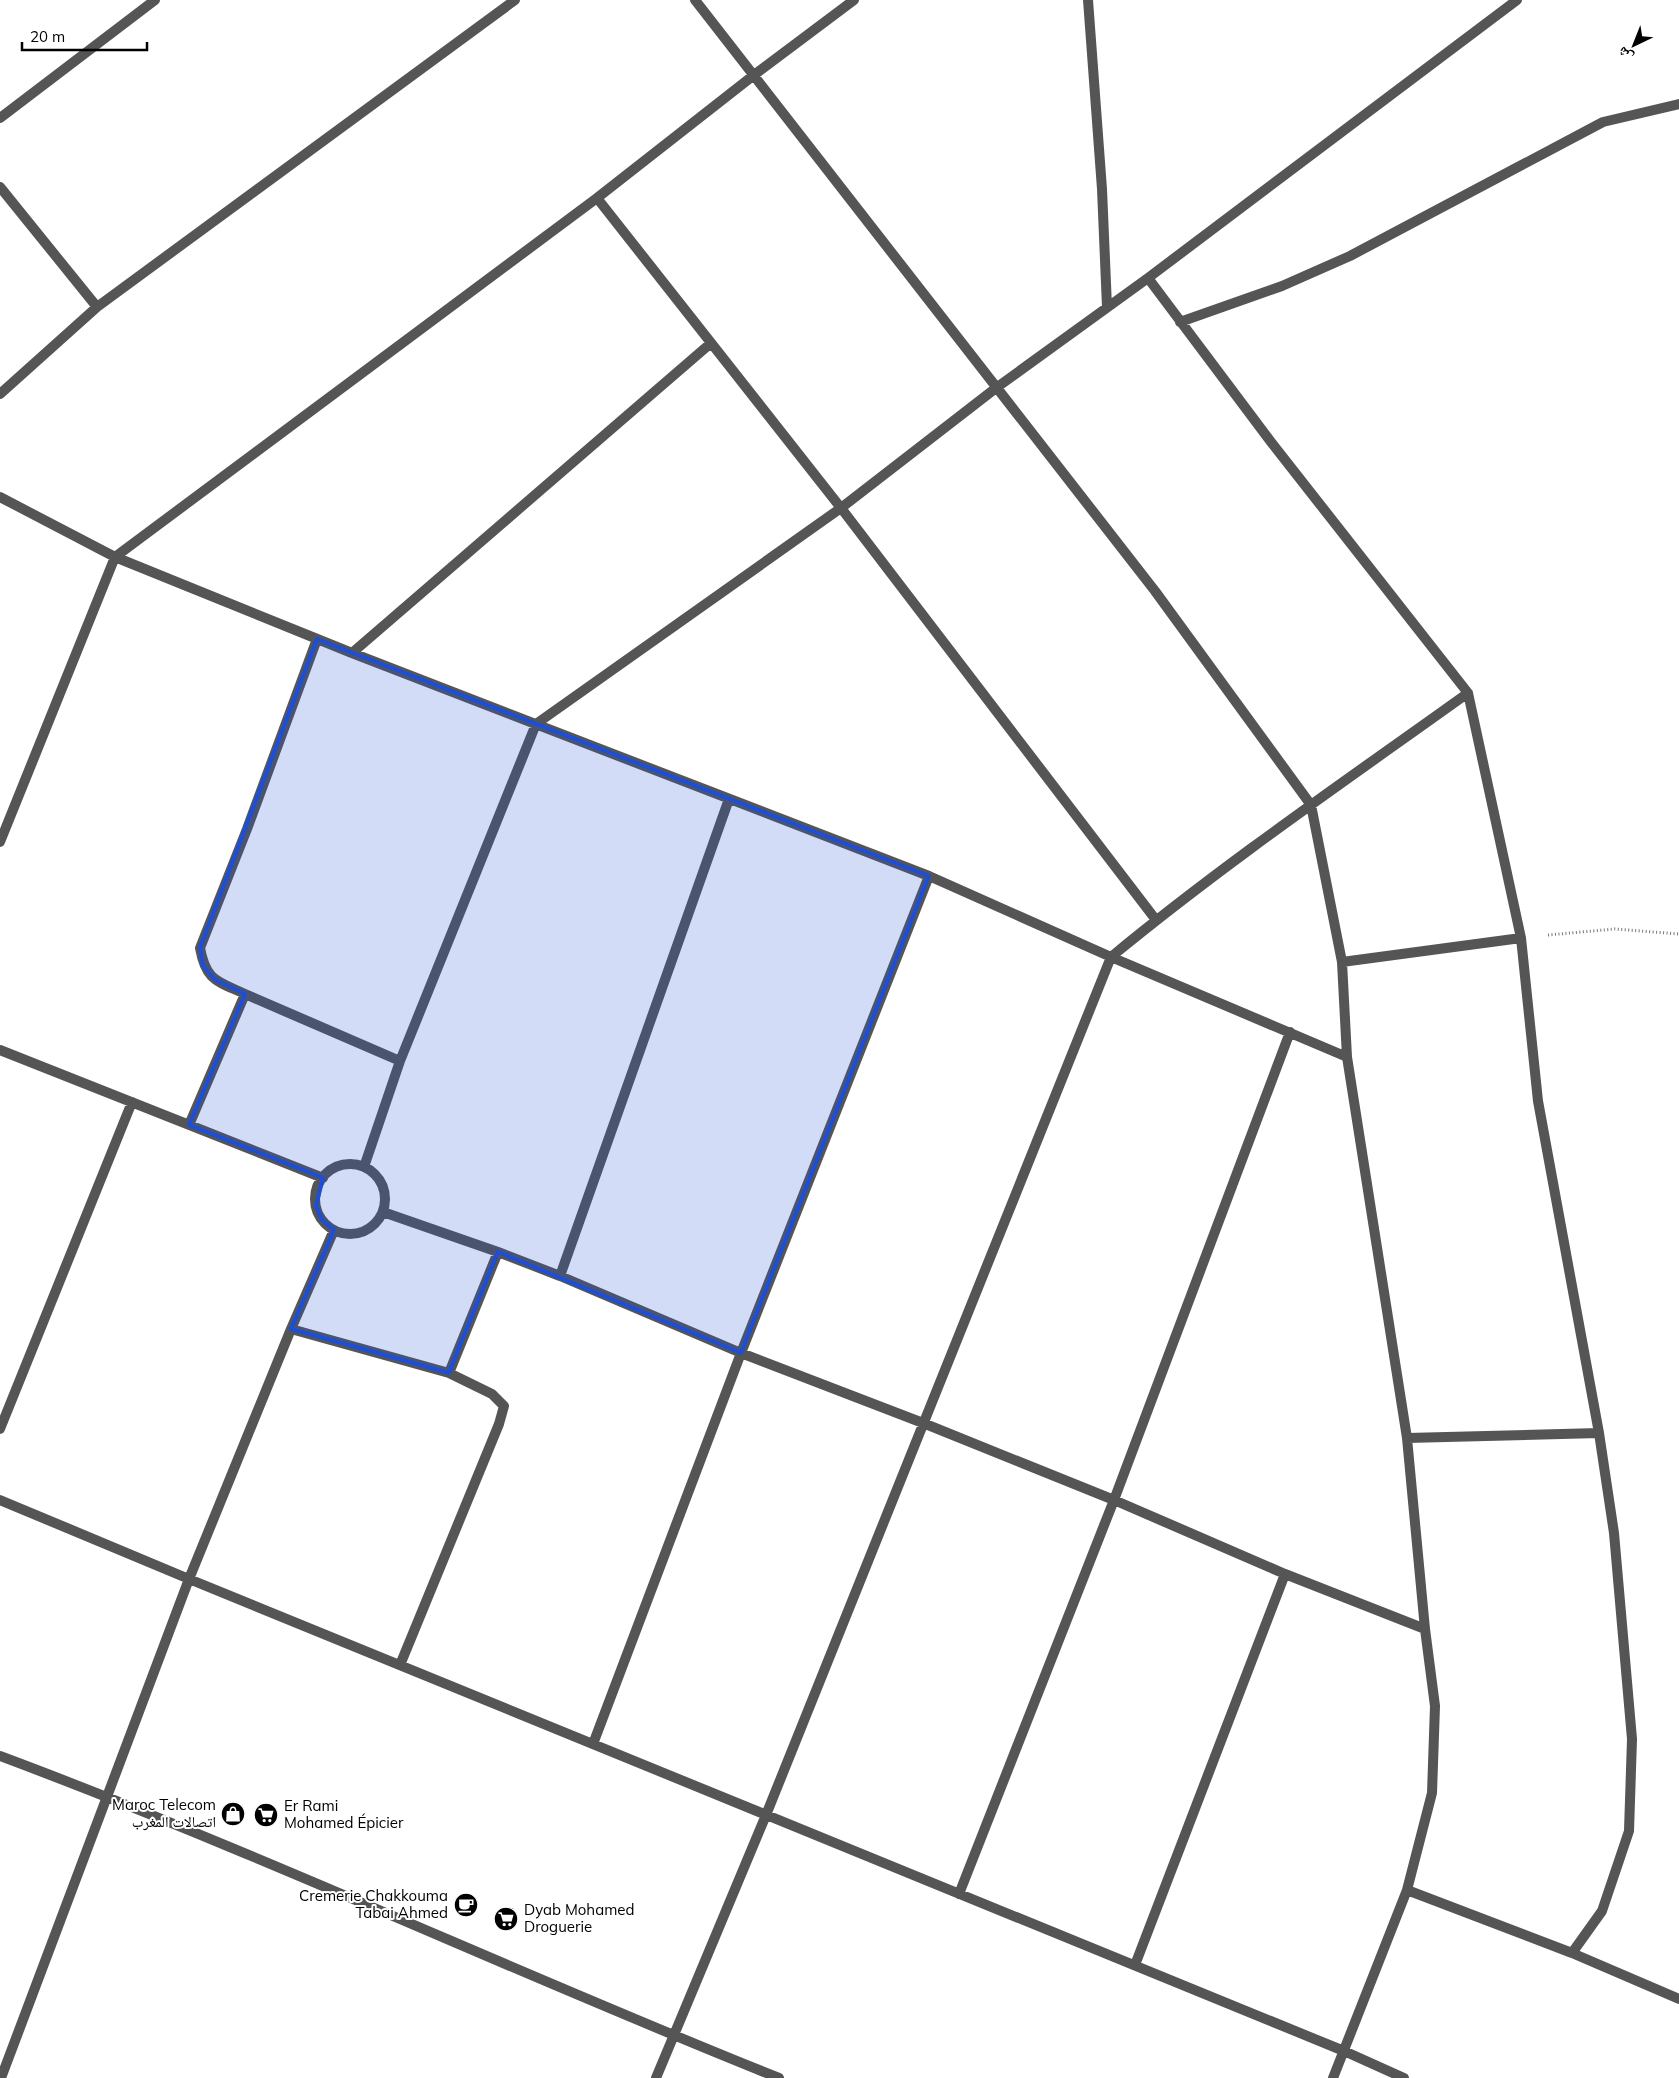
<svg xmlns="http://www.w3.org/2000/svg" width="1679" height="2078" viewBox="0 0 1679 2078" font-family="Mulish,'Noto Naskh Arabic',sans-serif">
<rect width="100%" height="100%" fill="#fff"/>
<g fill="none" stroke-linecap="round" stroke-linejoin="round">
<!-- path -->
<path stroke="#777" stroke-width="3" stroke-dasharray="1 2.5" stroke-linecap="butt" d="M1548 935 1615 929 1679 934"/>
<!-- street -->
<path stroke="#555" stroke-width="10" d="M695 0 1155 591 1311 805 1342 962 1347 1057 1407 1438 1425 1629 1435 1706 1432 1793 1407 1890 1333 2078
M1088 0 1102 189 1107 307
M0 118 155 0
M0 187 97 307
M597 198 841 508 1156 920
M1148 278 1271 442 1468 693 1521 938 1538 1101 1599 1433 1614 1533 1632 1739 1629 1831 1602 1911 1572 1953
M1180 322 1282 286 1350 256 1603 122 1679 104
M0 394 97 307 515 0
M0 497 115 557 352 653 929 876 1111 957 1347 1057
M352 653 711 343
M0 842 115 557 597 198 754 75 854 0
M1342 962 1521 938
M245 994 400 1061
M0 1050 323 1178
M189 1125 245 994C217 981 206 981 200 948L247 829 317 639
M315 1199a35 35 0 1 1 70 0a35 35 0 1 1-70 0Z
M364 1167 400 1061 536 724 841 508 996 388 1148 278 1517 0
M383 1212 498 1252 560 1276 741 1353 923 1423 1114 1500 1285 1574 1425 1629
M560 1276 729 799
M291 1329 449 1373 492 1394 504 1406 499 1424 400 1665
M449 1373 498 1252
M0 1429 132 1102
M1407 1438 1599 1433
M0 1500 189 1579 1344 2051 1404 2078
M593 1744 741 1353 929 876
M0 1756C263 1854 518 1974 779 2078
M1407 1890 1572 1953 1679 1999
M959 1894 1114 1500 1290 1032
M1135 1965 1285 1574
M1 2078 189 1579 291 1329 334 1230
M656 2078 766 1815 1111 957C1225 863 1348 779 1468 693"/>
</g>
<!-- marked area -->
<path fill="#1d4ed8" fill-opacity="0.2" stroke="#1d4ed8" stroke-width="4" stroke-linejoin="round" d="M317 639 929 876 741 1353 498 1252 449 1373 291 1329 334 1230 322 1220 316 1206 323 1178 189 1125 245 994 215 980 203 966 200 948Z"/>
<!-- icons -->
<defs>
<g id="shop-disc" transform="scale(1.25)"><circle r="9.5" fill="#000" stroke="#fff"/><path d="M-5-2.5h2.3a2.7 3.5 0 0 1 5.4 0H5L5.5 6h-11ZM-1.5-2.5h3a1.5 2.3 0 0 0-3 0Z" fill="#fff"/></g>
<g id="supermarket-disc" transform="scale(1.25)"><circle r="9.5" fill="#000" stroke="#fff"/><path d="M-6-5.5h2.5l.6 2H6L4.5 2H-2.5L-4.4-4H-6ZM-1.5 3.2a1.3 1.3 0 1 0 .1 0ZM3 3.2a1.3 1.3 0 1 0 .1 0Z" fill="#fff"/></g>
<g id="cafe-disc" transform="scale(1.25)"><circle r="9.5" fill="#000" stroke="#fff"/><path d="M-5.5-4.5H6V0H3Q3 3.5 0 3.5H-2.5Q-5.5 3.5-5.5 0ZM3-3.2v2h1.7v-2ZM-6 4.5H4V6H-6Z" fill="#fff"/></g>
</defs>
<g fill-rule="evenodd">
<use href="#shop-disc" x="233" y="1814"/>
<use href="#supermarket-disc" x="266" y="1815"/>
<use href="#cafe-disc" x="466" y="1905"/>
<use href="#supermarket-disc" x="506" y="1919"/>
</g>
<g text-anchor="middle" stroke-width="4" stroke-linejoin="round" paint-order="stroke">
<!-- poi labels -->
<g font-size="15" fill="#000" stroke="#fff" text-anchor="end">
<text x="216" y="1810">Maroc Telecom<tspan x="216" dy="17">اتصالات المغرب</tspan></text>
<text x="284" y="1811" text-anchor="start">Er Rami<tspan x="284" dy="17">Mohamed Épicier</tspan></text>
<text x="448" y="1901">Cremerie Chakkouma<tspan x="448" dy="17">Tabai Ahmed</tspan></text>
<text x="524" y="1915" text-anchor="start">Dyab Mohamed<tspan x="524" dy="17">Droguerie</tspan></text>
</g>
</g>
<!-- north arrow -->
<g transform="translate(1634 45) rotate(223)" stroke="#ffffff" stroke-width="4" paint-order="stroke">
<path d="M0-4L9 19L0 12L-9 19Z" fill="#000000"/>
<text y="-8" font-size="14" font-weight="bold" text-anchor="middle" fill="#000000">ش</text>
</g>
<!-- scale -->
<path d="M22 42v8h125v-8" fill="none" stroke="#000000" stroke-width="2.5"/>
<text x="30" y="42" font-size="15" fill="#000000" stroke="#ffffff" stroke-width="4" paint-order="stroke">20 m</text>
</svg>
